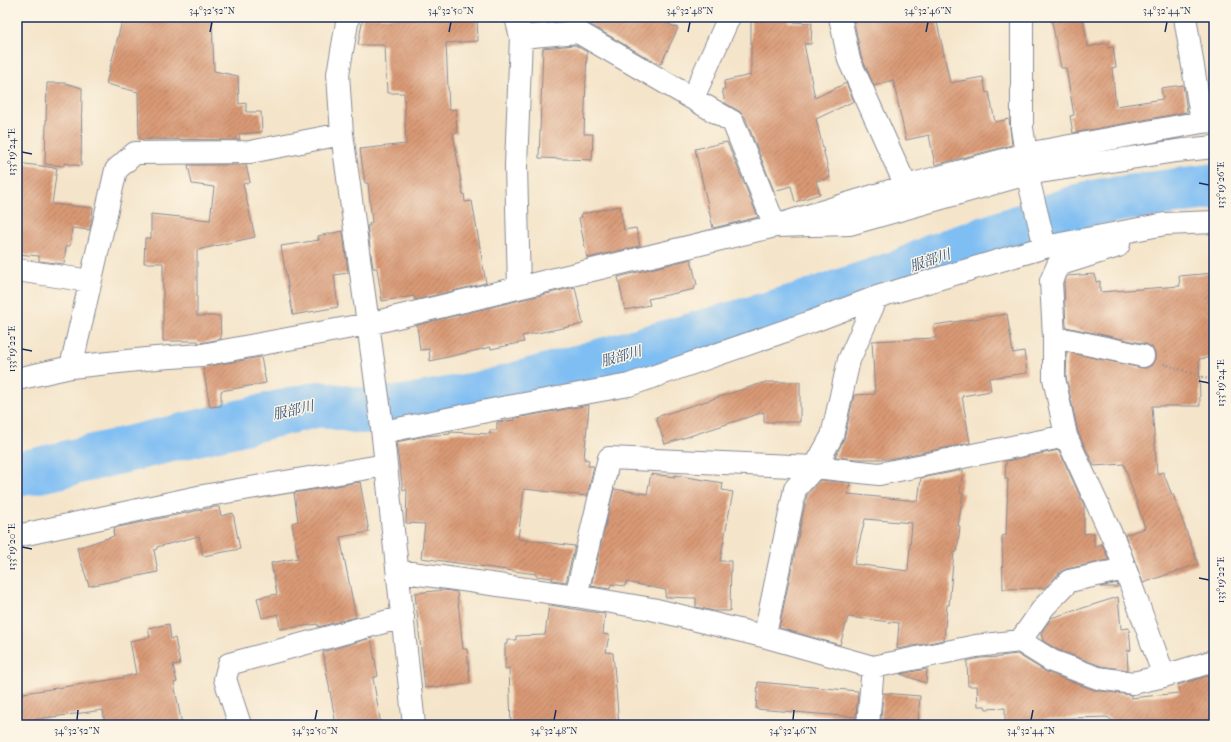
<svg xmlns="http://www.w3.org/2000/svg" width="1231" height="742" viewBox="0 0 1231 742" font-family="'IM FELL French Canon','Noto Serif JP',serif">
<defs>
<pattern id="building-hatch" width="6" height="6" patternUnits="userSpaceOnUse"><rect width="6" height="6" fill="#d99975"/><path d="M-1 1l2-2M0 6l6-6M5 7l2-2" fill="none" stroke="#af7d63"/></pattern>
</defs>
<rect width="100%" height="100%" fill="#fcf5e5"/>
<filter id="ink" filterUnits="userSpaceOnUse"><feTurbulence type="fractalNoise" baseFrequency=".025" numOctaves="2"/><feDisplacementMap in="SourceGraphic" scale="8" xChannelSelector="R" yChannelSelector="G"/><feConvolveMatrix kernelMatrix="1 2 1 2 8 2 1 2 1" color-interpolation-filters="sRGB"/></filter>
<filter id="wash" filterUnits="userSpaceOnUse"><feTurbulence type="fractalNoise" baseFrequency=".012" numOctaves="4" result="noise"/><feDisplacementMap in="SourceGraphic" scale="16" xChannelSelector="R" yChannelSelector="G"/><feGaussianBlur stdDeviation="0.9" result="paint"/><feColorMatrix in="noise" values="0 0 0 0 0 0 0 0 0 0 0 0 0 0 0 0 0 1.4 0 .05"/><feComposite in="paint" operator="in"/></filter>
<g filter="url(#wash)">
<rect width="100%" height="100%" fill="#f4e4c9"/>
<g fill="none" stroke-linecap="round" stroke-linejoin="round">
<!-- river -->
<path stroke="#7fbef3" stroke-width="46" d="M17 474 44 469 319 404 362 411 403 408 488 393 795 307 904 271 933 257 1091 203 1214 186"/>
</g>
<g id="blocks">
<!-- building -->
<path fill="url(#building-hatch)" fill-rule="evenodd" d="M123 17H194V20L212 19 214 71 238 76 239 104 246 103V112H261L262 132 239 134 240 140 139 139 138 92 106 84Z
M363 17H477L478 41 446 43 449 110 456 109 457 133H453L463 194H464L465 202 472 201 486 283 415 300 414 296 382 301 377 268H373L367 226H370L369 223H372L368 183H365L360 149 406 144 404 93H387L385 45H358Z
M544 17H653L678 28 661 64 651 60 584 21 577 20 544 22Z
M751 17H788V22L812 23 811 44H804L815 98 846 83 854 101 816 119 830 178 816 181 820 194 795 202 791 186 774 191 745 117 739 111 725 103 722 89H725L724 81 751 75Z
M853 17H936L950 83 983 77 986 93 989 92 995 122 1009 119 1012 145 935 165 929 135 906 140 893 80 874 86 861 56Z
M1051 17H1083L1088 47 1107 43 1108 48 1113 47 1116 67 1112 68 1116 106 1163 99 1161 88 1183 85 1187 112 1073 133 1070 116 1074 115 1066 68H1061Z
M575 45 587 52 584 134H593L592 160 539 158 543 48Z
M47 83H65L82 88 81 166 64 163V166L45 164Z
M727 142 758 217 713 228 695 149Z
M17 163 57 168 52 204 93 208 90 230 72 228 70 246H66L64 264 39 261V256L17 254Z
M188 165H246L250 182 243 184 255 237 197 250V316H220L221 339 200 343H198V341H163V263H144L145 238H151V214L210 220 214 187 192 184Z
M620 206 624 230 636 228 640 246 587 258 579 218 582 217 581 214Z
M343 231 348 273 334 275 338 307 293 315 281 246 319 240 318 236Z
M691 259 697 285 694 287 695 289 648 299 650 305 625 310 618 277Z
M1214 273V357L1199 359 1200 406H1152L1157 474 1163 472 1172 495 1173 494 1198 564 1143 583 1125 535 1145 528 1124 464 1094 466 1078 432 1066 377 1067 352 1141 368H1146L1152 365 1155 359V353L1152 347 1146 344 1066 327 1064 283 1067 276 1095 274 1096 282 1100 281V292L1180 286 1179 276Z
M575 287 583 324 522 336 524 342 491 349V347L430 361 429 349 420 350 417 325Z
M1007 314 1013 353 1024 351 1027 373 989 378 991 391 962 396 970 443 889 459H856L835 457 844 439 854 395 875 394 872 341 936 338 934 325Z
M261 357 266 383 221 391V406L210 407 203 367Z
M766 382H800V422H764V412L665 444 656 417Z
M589 405 584 459 589 460 588 466H594L587 496 524 489 518 539 575 546 566 582 552 580 553 578 536 576V574L421 558 425 524 406 523 407 490H403L396 442 426 436 450 434V432L490 434V430H497V422L515 420V418Z
M1059 450 1084 505V534L1094 533V547L1102 544 1109 560 1066 569 1060 572 1045 588 1003 589 1002 536 1006 535 1008 479H1005L1006 461Z
M963 470 960 493H963L958 526H960L957 552H954L949 605H947L944 640 897 649 899 623 848 617 840 645 779 628 807 495 820 480 850 483 848 494 918 501 921 478ZM865 519 912 523 908 571 854 564Z
M651 474 675 477 674 475 723 483 722 490 733 492 720 561H731L730 611H714L696 607V598L665 597 666 590 626 582 625 586 611 584 610 589 591 586 614 489 647 494Z
M360 482 369 532 340 537 356 617 318 627V624L280 629 278 614 262 618 257 598 277 594 271 563 298 558 292 523 298 521 294 493Z
M215 507H219L221 516 233 513 240 549 203 556 199 536 157 547V549L154 550 158 572 89 586 77 548 114 536 113 531H115L114 528Z
M1117 583 1118 587H1100Z
M444 590 457 592 463 649H467L470 684 425 688 415 593Z
M1118 597 1121 629 1129 628 1131 650 1127 651 1128 670 1101 666 1058 650 1043 641 1041 633 1051 618Z
M549 605 605 614 603 634 609 635 606 652 613 653 619 725H511L509 668 505 669V644H507V640H516V636L545 635Z
M169 624 171 639 175 638 180 664 173 665 177 682 174 683 182 725H105L103 710 17 722V694L123 678V677L136 674 130 641 150 637 148 628Z
M371 638 378 676 373 678 381 725H336L323 652Z
M1017 654 1048 673 1094 690 1131 695V698L1179 693 1178 685 1214 674V725H1119L1107 717 1042 719V725H1005V708L986 709 985 706H978L977 686H968L967 661 980 658 1001 657V656Z
M927 669 926 683 900 674Z
M758 682 858 691 856 717 756 709Z
M883 693 920 696 918 725 892 724 893 720 881 719Z"/>
</g>
</g>
<g filter="url(#ink)">
<use href="#blocks" fill-opacity="0" stroke="#888a94" stroke-width="1"/>
<g fill="none" stroke-linecap="round" stroke-linejoin="round">
<!-- minor casing -->
<g stroke="#888a94" stroke-width="24">
<path id="minor" d="M348 17 338 74 342 134 381 419 414 725
M516 17 521 37 516 166 519 287
M840 17 849 60 906 186
M1022 17V128L1026 154
M1185 17 1202 122
M521 37 578 32 733 122 775 226 906 186 1026 154 1202 122 1214 121
M693 98 729 17
M1027 174 1045 247
M1119 244 1118 246 1058 265 1051 281 1054 337V378L1066 436 1118 549 1164 676
M17 270 90 281
M1054 337 1143 356
M71 367 116 170 135 153 250 152 342 134
M17 379 71 367 156 358 202 355 368 324 775 226 850 224 1027 174 1176 151 1214 147
M383 432 502 408 629 385 811 322 877 297 1045 247 1165 224 1214 222
M17 536 203 496 386 465
M398 571 576 596 652 609 763 636 873 667 976 646 1020 641 1052 661 1098 678 1133 683 1164 676 1214 661
M576 596 609 458 815 467 879 474 1066 436
M763 636 767 625 795 489 815 467 832 436 849 360 877 297
M1020 641 1044 607 1069 581 1125 569
M240 725 225 679 229 664 403 617
M868 725 873 667"/>
</g>
<!-- path -->
<path stroke="#888a94" stroke-width="2.5" stroke-dasharray="1 3" stroke-linecap="butt" d="M1164 364 1214 381"/>
<!-- minor -->
<use href="#minor" stroke="#fff" stroke-width="22"/>
</g>
</g>
<!-- ticks -->
<path fill="none" stroke="#1b2f5e" stroke-width="1.5" d="M210 32 212 22M449 32 451 22M688 32 690 22M926 32 928 22M1165 32 1167 22M22 152 32 154M1199 183 1209 185M22 349 32 351M1199 381 1209 383M22 547 32 549M1199 578 1209 580M77 720 78 710M315 720 317 710M554 720 556 710M793 720 794 710M1031 720 1033 710"/>
<g text-anchor="middle" stroke-width="3" stroke-linejoin="round" paint-order="stroke">
<!-- water labels -->
<g font-size="14" font-style="italic" fill="#345383" stroke="#fcf5e5">
<text transform="translate(930 260) rotate(-19)" y="5">服部川</text>
<text transform="translate(621 356) rotate(-16)" y="5">服部川</text>
<text transform="translate(293 410) rotate(-13)" y="5">服部川</text>
</g>
</g>
<!-- margin -->
<rect width="1231" height="742" fill="none" stroke="#fcf5e5" stroke-width="44"/>
<rect x="22" y="22" width="1187" height="698" fill="none" stroke="#1b2f5e" stroke-width="1.5"/>
<g font-size="10" text-anchor="middle" fill="#1b2f5e">
<text x="212" y="14">34°32'52"N</text>
<text x="451" y="14">34°32'50"N</text>
<text x="690" y="14">34°32'48"N</text>
<text x="928" y="14">34°32'46"N</text>
<text x="1167" y="14">34°32'44"N</text>
<text transform="translate(11 152) rotate(-90)" y="4">133°19'24"E</text>
<text transform="translate(1220 185) rotate(-90)" y="4">133°19'26"E</text>
<text transform="translate(11 349) rotate(-90)" y="4">133°19'22"E</text>
<text transform="translate(1220 383) rotate(-90)" y="4">133°19'24"E</text>
<text transform="translate(11 547) rotate(-90)" y="4">133°19'20"E</text>
<text transform="translate(1220 580) rotate(-90)" y="4">133°19'22"E</text>
<text x="77" y="734">34°32'52"N</text>
<text x="315" y="734">34°32'50"N</text>
<text x="554" y="734">34°32'48"N</text>
<text x="793" y="734">34°32'46"N</text>
<text x="1031" y="734">34°32'44"N</text>
</g>
</svg>
